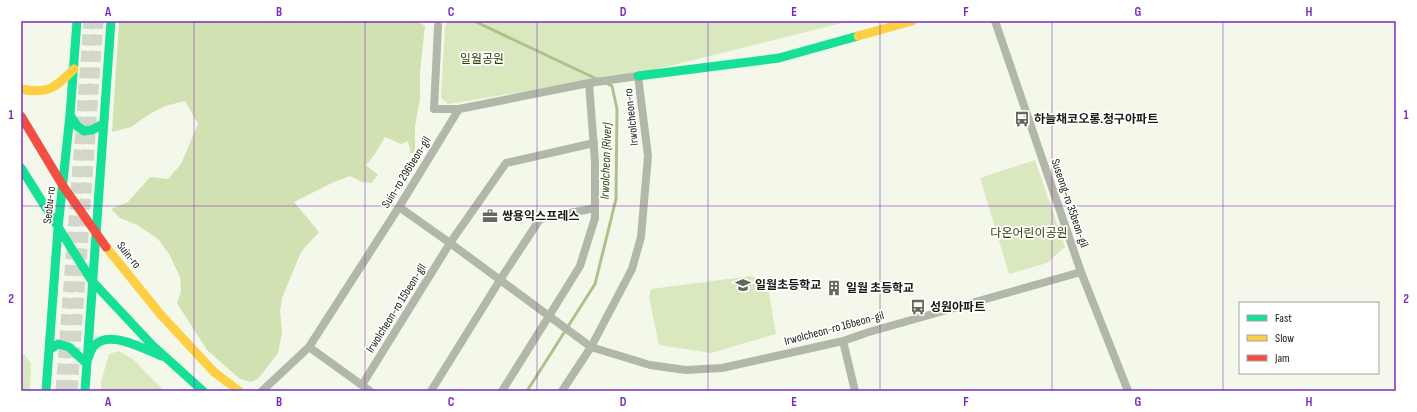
<svg xmlns="http://www.w3.org/2000/svg" width="1417" height="412" viewBox="0 0 1417 412" font-family="'Sofia Sans Condensed','Noto Sans KR',sans-serif">
<rect width="100%" height="100%" fill="#f3f8ea"/>
<!-- green -->
<path fill="#d9e8be" d="M448 21H850L649 71 448 104 441 98 445 27Z
M1035 160 1065 247 1047 263 1009 274 980 178Z
M751 276 768 287 776 334 711 353 659 345 649 297 651 289Z
M21 351 31 363 30 391H21Z
M119 351 134 360 164 391H101V382L109 354Z"/>
<!-- forest -->
<path fill="#d1e1b2" d="M119 21H417L425 26 420 72V100L415 125V151L411 154 408 141 401 144 385 137 375 154 366 165 378 175 371 183 362 182 350 176 334 182 294 202 319 232 301 252 282 298 280 311 282 333 278 353 258 379 251 382 240 379 207 350 177 303 181 291 180 277 169 254 158 239 137 225 120 218 111 209 128 202 150 177 168 179 181 164 198 124 185 101 165 106 148 115 131 127 112 132Z"/>
<g fill="none" stroke-linecap="round" stroke-linejoin="round">
<!-- stream -->
<path stroke="#afc189" stroke-width="3" d="M474 21 599 80
M527 391 595 284 616 199 617 109 612 86 606 83"/>
<!-- secondary-tunnel -->
<path stroke="#d2d7ca" stroke-width="11" stroke-dasharray="11 5.5" stroke-linecap="butt" d="M61 391 89 21
M72 391 98 21"/>
<!-- street -->
<path stroke="#b2b8a9" stroke-width="8" d="M995 21 1081 272 1128 391
M438 26 434 109H459
M589 83 595 162V218L580 266 549 316 591 347 650 365 686 370 722 368 843 341 869 332 1081 272
M399 207 450 243 549 316 502 391
M843 341 855 391
M309 347 370 391
M362 385 450 243 506 163 594 143
M262 391 309 347 399 207 459 109 589 83 638 76 648 156 641 237 632 269 591 347 562 391
M431 391 500 280 540 219 595 208"/>
<!-- fast -->
<path stroke="#16e098" stroke-width="9" d="M638 76 779 58 858 36
M70 115 77 126 84 131 92 130 103 124
M21 168 92 281 152 345 203 391
M49 350 58 344 69 347 86 363
M86 363C89 358 90 350 94 346 109 329 145 349 161 356
M46 391 58 228 70 115 77 21
M85 391 111 21"/>
<!-- slow -->
<path stroke="#ffcf43" stroke-width="9" d="M858 36 912 21
M21 89C48 95 56 87 74 69
M106 247 161 315 214 372 239 391"/>
<!-- jam -->
<path stroke="#f24e42" stroke-width="9" d="M21 116 63 186 106 247"/>
</g>
<!-- grid -->
<path fill="none" stroke="#7b2cbf" stroke-width="1" stroke-opacity="0.55" d="M194 21V391M365 21V391M537 21V391M708 21V391M880 21V391M1052 21V391M1223 21V391M21 206H1396"/>
<!-- icons -->
<defs>
<g id="bus-bare" transform="scale(1.2)"><path d="M-5-6H5V4H4V6H2V4H-2V6H-4V4H-5ZM-3.5-4V0h7V-4ZM-3.5 1.2v1.5H-2V1.2ZM2 1.2v1.5H3.5V1.2Z" fill="#65685e" stroke="#fff" stroke-width="2.5" paint-order="stroke"/></g>
<g id="office-bare" transform="scale(1.2)"><path d="M-6-3h4V-5.5h4V-3h4V5H-6ZM-1-4.5V-3h2v-1.5ZM-6 0V1H6V0Z" fill="#65685e" stroke="#fff" stroke-width="2.5" paint-order="stroke"/></g>
<g id="school-bare" transform="scale(1.2)"><path d="M0-5L7-2L0 1L-7-2ZM-4 1L0 2.5L4 1V4Q0 6-4 4Z" fill="#65685e" stroke="#fff" stroke-width="2.5" paint-order="stroke"/></g>
<g id="building-bare" transform="scale(1.2)"><path d="M-4-6H4V6H1V3H-1V6H-4ZM-2.5-4.3h1.7v1.8h-1.7ZM.8-4.3h1.7v1.8H.8ZM-2.5-1h1.7V.8h-1.7ZM.8-1h1.7V.8H.8Z" fill="#65685e" stroke="#fff" stroke-width="2.5" paint-order="stroke"/></g>
</defs>
<g fill-rule="evenodd">
<use href="#bus-bare" x="1022" y="119"/>
<use href="#office-bare" x="490" y="216"/>
<use href="#school-bare" x="743" y="285"/>
<use href="#building-bare" x="834" y="288"/>
<use href="#bus-bare" x="918" y="307"/>
</g>
<g text-anchor="middle" stroke-width="3.5" stroke-linejoin="round" paint-order="stroke">
<!-- park labels -->
<g font-size="12" fill="#313f07" stroke="#fff">
<text x="482" y="63">일월공원</text>
<text x="1029" y="237">다온어린이공원</text>
</g>
<!-- street labels -->
<g font-size="12" fill="#181b12" stroke="#fff">
<text transform="translate(631 117) rotate(-96)" y="4">Irwolcheon-ro</text>
<text transform="translate(406 172) rotate(-58)" y="4">Suin-ro 296beon-gil</text>
<text transform="translate(1070 203) rotate(71)" y="4">Suseong-ro 35beon-gil</text>
<text transform="translate(49 205) rotate(-84)" y="4">Seobu-ro</text>
<text transform="translate(129 255) rotate(51)" y="4">Suin-ro</text>
<text transform="translate(396 308) rotate(-58)" y="4">Irwolcheon-ro 15beon-gil</text>
<text transform="translate(834 328) rotate(-15)" y="4">Irwolcheon-ro 16beon-gil</text>
</g>
<!-- poi labels -->
<g font-size="12" font-weight="bold" fill="#181b12" stroke="#fff" text-anchor="start">
<text x="1034" y="123">하늘채코오롱.청구아파트</text>
<text x="502" y="220">쌍용익스프레스</text>
<text x="755" y="289">일월초등학교</text>
<text x="846" y="292">일월 초등학교</text>
<text x="930" y="311">성원아파트</text>
</g>
<!-- water labels -->
<g font-size="13" font-style="italic" fill="#36450e" stroke="#fff">
<text transform="translate(605 161) rotate(-88)" y="5">Irwolcheon (River)</text>
</g>
</g>
<!-- border -->
<rect width="1417" height="412" fill="none" stroke="#ffffff" stroke-width="44"/>
<!-- legend -->
<rect x="1239" y="302" width="140" height="72" fill="#ffffff" stroke="#a3a4a0"/>
<rect x="1247" y="315" width="20" height="6" fill="#16e098" stroke="#a3a4a0"/>
<text x="1275" y="322" font-size="12" fill="#181b12">Fast</text>
<rect x="1247" y="335" width="20" height="6" fill="#ffcf43" stroke="#a3a4a0"/>
<text x="1275" y="342" font-size="12" fill="#181b12">Slow</text>
<rect x="1247" y="355" width="20" height="6" fill="#f24e42" stroke="#a3a4a0"/>
<text x="1275" y="362" font-size="12" fill="#181b12">Jam</text>
<rect x="22" y="22" width="1373" height="368" fill="none" stroke="#7b2cbf" stroke-width="1.5"/>
<g font-size="13" text-anchor="middle" font-weight="bold" fill="#7b2cbf">
<text x="108" y="16">A</text>
<text x="279" y="16">B</text>
<text x="451" y="16">C</text>
<text x="623" y="16">D</text>
<text x="794" y="16">E</text>
<text x="966" y="16">F</text>
<text x="1138" y="16">G</text>
<text x="1309" y="16">H</text>
<text x="11" y="119">1</text>
<text x="1406" y="119">1</text>
<text x="11" y="303">2</text>
<text x="1406" y="303">2</text>
<text x="108" y="406">A</text>
<text x="279" y="406">B</text>
<text x="451" y="406">C</text>
<text x="623" y="406">D</text>
<text x="794" y="406">E</text>
<text x="966" y="406">F</text>
<text x="1138" y="406">G</text>
<text x="1309" y="406">H</text>
</g>
</svg>
